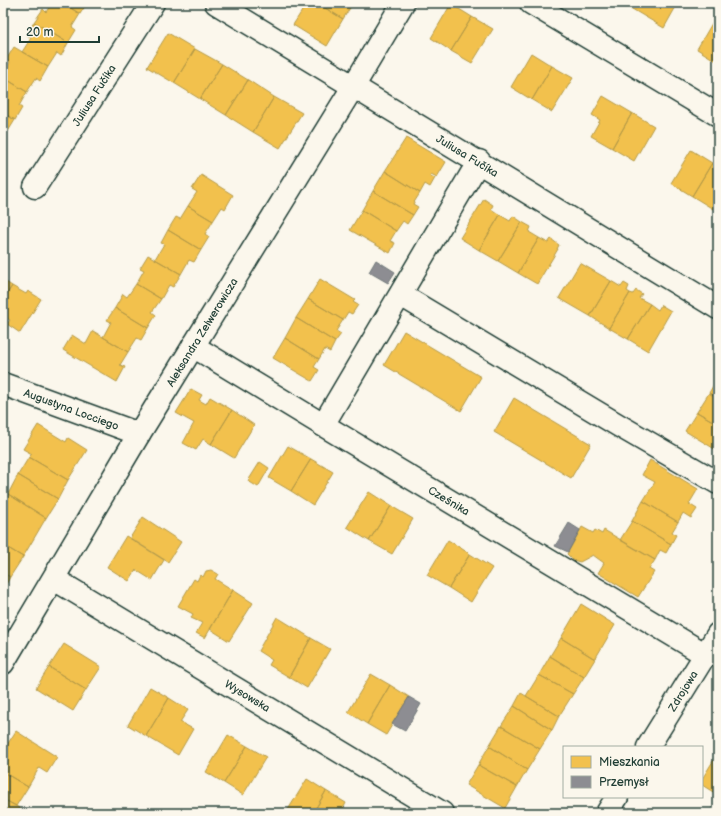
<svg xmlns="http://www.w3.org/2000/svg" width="721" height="816" viewBox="0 0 721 816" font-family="'Balsamiq Sans',sans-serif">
<rect width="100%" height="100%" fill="#fbf7ec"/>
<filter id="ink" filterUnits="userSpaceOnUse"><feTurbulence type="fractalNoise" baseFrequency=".025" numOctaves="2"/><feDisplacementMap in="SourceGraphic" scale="8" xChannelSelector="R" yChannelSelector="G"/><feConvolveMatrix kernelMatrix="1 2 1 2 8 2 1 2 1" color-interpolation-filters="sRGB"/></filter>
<g filter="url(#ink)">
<!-- homes -->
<path fill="#f2c14e" stroke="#b39946" d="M52 3H63L80 14 72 27 76 30 68 43 34 22 43 9 46 12Z
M63 3H87L80 14Z
M307 3H317L343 19 327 46 293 25Z
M317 3H353L343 19Z
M622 3H678L664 28Z
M451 4 472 17 451 51 431 38Z
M718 13V62L697 49Z
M472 17 493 29 472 63 451 51Z
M34 22 68 43 61 56 57 53 48 67 22 52 31 38 27 35Z
M168 33 195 49 174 83 147 67Z
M14 47 48 67 40 81 36 78 27 92 3 77 10 62 6 60Z
M195 49 222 64 200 99 174 83Z
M531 53 552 66 532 100 511 87Z
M222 64 248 80 226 115 200 99Z
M552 66 573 78 552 112 532 100Z
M3 77 27 92 19 106 22 108 15 120 3 113Z
M248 80 274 97 253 132 226 115Z
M603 96 632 113 612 148 591 136 600 120 592 115Z
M274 97 302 113 280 148 253 132Z
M3 113 15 120 7 133 3 132Z
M632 113 654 126 634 161 612 148Z
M406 138 446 162 437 177 431 174 430 176 435 178 430 187 425 184 420 193 385 171Z
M691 150 712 163 692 196 671 183Z
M712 163 718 166V201L713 209 692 196Z
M385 171 420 193 413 204 418 207 413 215 373 191Z
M201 175 233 195 225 209 222 207 213 221 188 206 197 192 192 189Z
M373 191 413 215 407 224 403 221 396 231 362 210Z
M484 199 493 205 491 209 500 215 479 250 460 238Z
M188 206 213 221 205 234 209 237 201 250 168 230 176 217 180 219Z
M362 210 396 231 390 241 395 243 390 253 350 230Z
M500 215 510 221 513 216 522 222 498 261 479 250Z
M522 222 531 227 529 232 539 238 518 273 498 261Z
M168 230 201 250 194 262 189 260 181 274 155 259 164 244 161 243Z
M539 238 548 243 551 239 559 245 557 249H558L537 284 518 273Z
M148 255 181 274 173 287 169 285 161 299 136 284 144 270 140 268Z
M580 263 611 281 590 316 559 298Z
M320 279 355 300 353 302 358 305 352 314 348 312 343 320 308 299Z
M3 280 12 286 3 300Z
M611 281 621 287 624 283 629 286 627 291 630 293 609 328 590 316Z
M136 284 161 299 152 312 156 315 148 328 115 308 123 294 127 297Z
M12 286 26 294 28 291 41 299 20 333 7 324 10 320 3 316V300Z
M636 290 642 294 639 298 650 304 628 339 609 328 630 293 633 294Z
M308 299 343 320 336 331 341 334 335 342 296 318Z
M650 304 658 310 661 305 671 311 648 351 628 339Z
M115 308 148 328 141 340 137 338 128 352 103 337 111 322 107 320Z
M296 318 335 342 330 352 325 349 319 359 285 338Z
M93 331 128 352 120 365 125 367 117 382 63 350 72 335 86 344Z
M404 331 481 377 461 411 384 365Z
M285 338 319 359 314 367 319 370 312 381 273 358Z
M718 377V399L709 393Z
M191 389 202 395 199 400 206 404 210 397 232 410 211 444 203 439 196 450 183 443 194 423 176 413Z
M709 393 718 399V424L697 412Z
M514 398 591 444 571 478 494 432Z
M232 410 254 425 234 458 211 444Z
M697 412 718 424V451L685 431Z
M38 425 66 442 68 438 87 450 68 480 29 457 32 454 23 449Z
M288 446 311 459 291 491 269 478Z
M29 457 68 480 58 499 18 475Z
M311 459 333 472 313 505 291 491Z
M650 460 698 489 689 504 697 509 691 518 683 513 678 522 643 501 655 482 642 475Z
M260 462 269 468 258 487 248 481Z
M18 475 58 499 46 518 8 494Z
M369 492 391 506 369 541 347 527Z
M8 494 46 518 23 557 3 545V501Z
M643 501 678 522 672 532 676 535 671 544 632 521Z
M391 506 413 519 392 554 369 541Z
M143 517 181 542 168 562 130 538Z
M632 521 671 544 666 553 660 550 655 560 620 540Z
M582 527 593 533 595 530 602 534 604 530 655 560 649 569 654 572 638 597 598 573 604 563 593 555 580 562 573 560 567 554Z
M126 536 164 560 152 580 136 570 129 581 107 567Z
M448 540 470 554 449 588 427 575Z
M3 545 23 557 10 577 3 573Z
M470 554 492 568 471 602 449 588Z
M211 570 218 574 215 579 233 590 205 638 196 633 202 623 191 618 193 614 178 606 194 579 197 581 200 575 203 577 206 571Z
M3 573 10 577 3 590Z
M233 590 253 603 229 641 210 629Z
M581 604 615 625 595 659 561 638Z
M277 617 311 638 289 677 269 665 272 660 258 651Z
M311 638 330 649 307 688 289 677Z
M561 638 595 659 584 677 550 656Z
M64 644 101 667 86 690 49 667Z
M550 656 584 677 573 694 539 675Z
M49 667 86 690 73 711 36 688Z
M371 674 390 685 367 724 348 712Z
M539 675 573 694 559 716 526 696Z
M390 685 409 697 386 735 367 724Z
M150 687 169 698 146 736 128 725Z
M521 693 559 716 552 730 514 706Z
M169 698 188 710 180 722 193 729 178 755 146 736Z
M514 706 552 730 540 749 501 726Z
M501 726 540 749 527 770 489 746Z
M16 731 57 757 47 773 39 768 28 787 3 772V747L5 748Z
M228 735 247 746 224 783 206 772Z
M247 746 266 757 243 795 224 783Z
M489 746 527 770 517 787 478 765Z
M718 753V795L702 785V779Z
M478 765 517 787 505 808 466 785Z
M3 772 28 787 16 806 3 799Z
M307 779 326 791 313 813H286Z
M326 791 346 803 341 813H313Z
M3 799 16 806 26 813H3Z"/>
<!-- industry -->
<path fill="#8d8d92" stroke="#6c7576" d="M376 260 395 272 388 283 369 272Z
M569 523 580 530 568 552 555 546Z
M409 697 421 704 405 731 392 724Z"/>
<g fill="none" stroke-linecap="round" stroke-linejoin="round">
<!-- minor casing -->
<g stroke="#1f3d34" stroke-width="25">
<g id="minor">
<path id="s1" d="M216 3 718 308"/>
<path d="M531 3 718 115"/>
<path id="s2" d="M35 187 153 3"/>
<path d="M401 295 618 425 718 483"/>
<path id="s3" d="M193 346 323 425 706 655"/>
<path id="s4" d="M3 384 139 434"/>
<path d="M323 425 479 161"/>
<path id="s5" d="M54 579 442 813"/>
<path id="s6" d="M3 663 139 434 353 87 403 3"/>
<path id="s7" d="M648 747 718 634"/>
<path d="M607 813 617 797"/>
</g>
</g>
<!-- minor -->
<use href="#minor" stroke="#fbf7ec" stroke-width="22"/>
</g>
</g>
<g text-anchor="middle" stroke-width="4" stroke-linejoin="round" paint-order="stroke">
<!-- street labels -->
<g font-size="11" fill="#1f3d34" stroke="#fbf7ec">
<text dy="4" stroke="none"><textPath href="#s2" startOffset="109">Juliusa Fučíka</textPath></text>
<text dy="4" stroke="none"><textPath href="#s1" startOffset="294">Juliusa Fučíka</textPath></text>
<text dy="4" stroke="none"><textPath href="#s6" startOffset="386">Aleksandra Zelwerowicza</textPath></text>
<text dy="4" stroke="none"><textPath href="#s4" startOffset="73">Augustyna Locciego</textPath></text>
<text dy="4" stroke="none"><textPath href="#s3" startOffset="299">Cześnika</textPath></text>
<text dy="4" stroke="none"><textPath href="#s7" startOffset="66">Zdrojowa</textPath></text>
<text dy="4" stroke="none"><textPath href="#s5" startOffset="226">Wysowska</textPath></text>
</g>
</g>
<!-- margin -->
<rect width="721" height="816" fill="none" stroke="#fbf7ec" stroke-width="16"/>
<rect x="8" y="8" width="705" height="800" fill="none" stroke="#1f3d34" stroke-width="1.5" filter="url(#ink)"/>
<!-- legend -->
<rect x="563" y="746" width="140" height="52" fill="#fbf7ec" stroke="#a3ada2"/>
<rect x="571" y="756" width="20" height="12" fill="#f2c14e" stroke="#a3ada2"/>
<text x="599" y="766" font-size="12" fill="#1f3d34">Mieszkania</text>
<rect x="571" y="776" width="20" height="12" fill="#8d8d92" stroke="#a3ada2"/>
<text x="599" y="786" font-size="12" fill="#1f3d34">Przemysł</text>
<!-- scale -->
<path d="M20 36v6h79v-6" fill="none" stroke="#1f3d34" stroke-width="2"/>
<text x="26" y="36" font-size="12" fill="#1f3d34" stroke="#fbf7ec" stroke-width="3" paint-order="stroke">20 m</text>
</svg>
